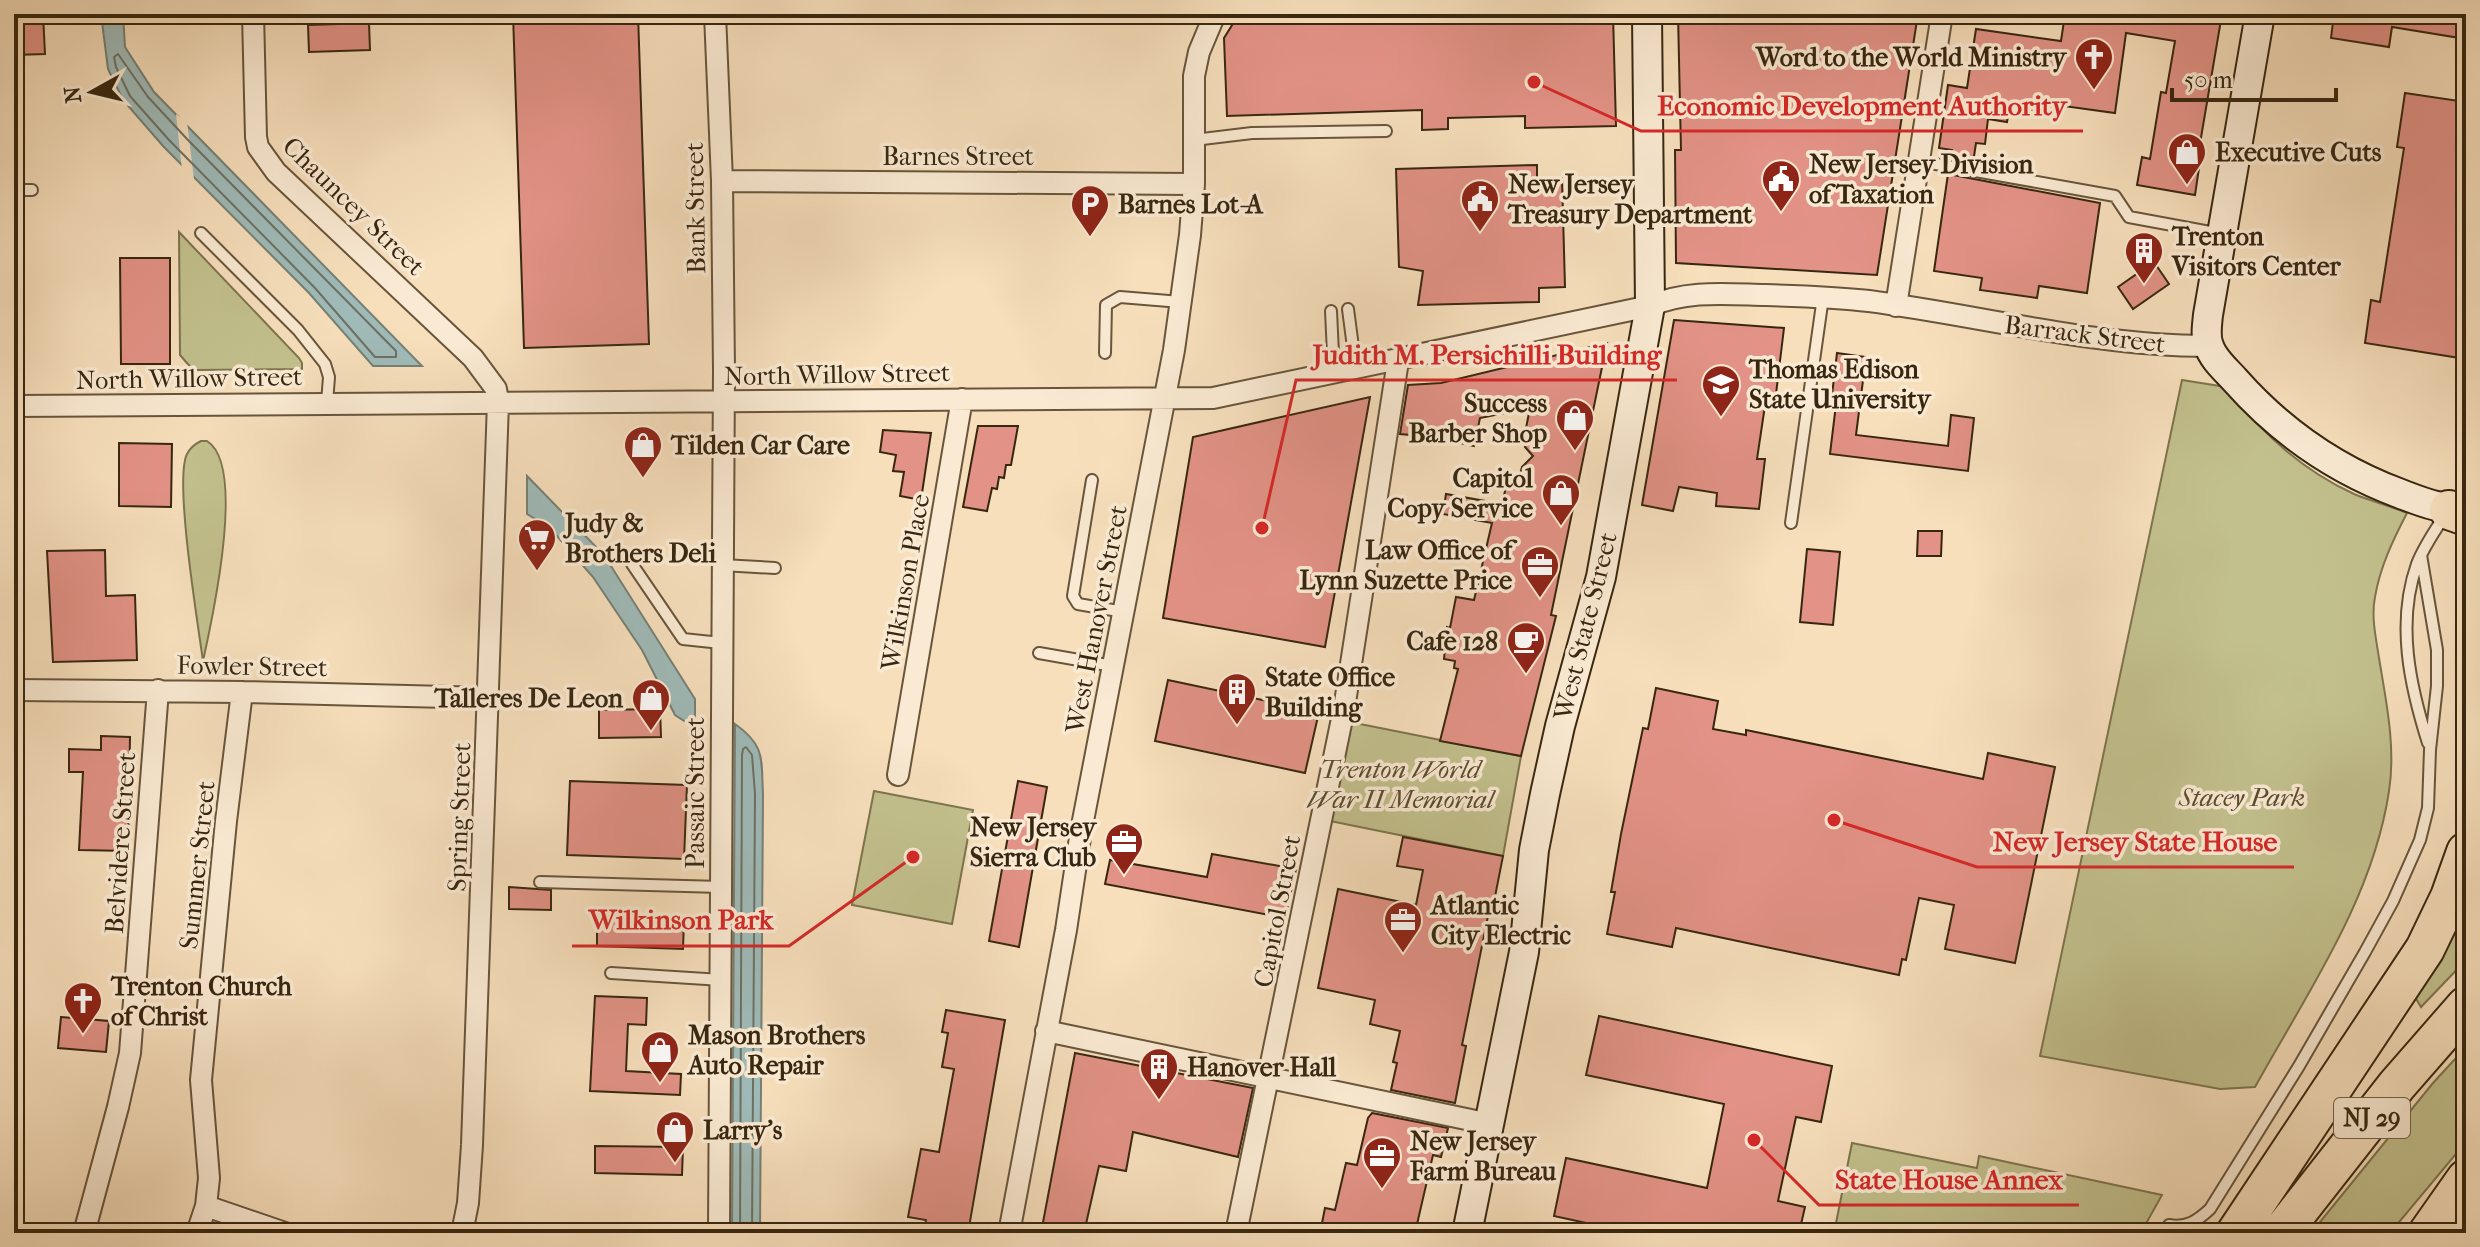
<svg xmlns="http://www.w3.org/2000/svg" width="2480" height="1247" viewBox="0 0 2480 1247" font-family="'IM FELL French Canon',serif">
<rect width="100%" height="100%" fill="#f7dfbc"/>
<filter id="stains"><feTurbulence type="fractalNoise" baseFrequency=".0025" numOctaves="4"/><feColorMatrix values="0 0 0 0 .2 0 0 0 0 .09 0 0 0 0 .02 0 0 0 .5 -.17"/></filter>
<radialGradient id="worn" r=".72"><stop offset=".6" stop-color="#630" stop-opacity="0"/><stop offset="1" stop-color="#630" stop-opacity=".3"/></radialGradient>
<!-- green -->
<path fill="#c2c08d" stroke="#7d744e" stroke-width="2" d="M179 232 299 358 302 363V369L193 370 180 355Z
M2182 380 2226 387C2260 432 2302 470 2354 494 2371 501 2390 506 2407 513 2393 540 2380 567 2375 597 2371 617 2376 638 2379 658 2386 701 2396 747 2389 791 2373 899 2307 993 2255 1087L2220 1089 2040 1056Z
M201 441H207C247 466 212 620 203 661 198 624 174 480 187 454 190 448 195 444 201 441Z
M1350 722 1521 756 1503 856 1330 821Z
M874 791 973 810 952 924 852 905Z
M2466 880V960L2421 1007 2415 997Z
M2466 1047V1142L2390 1233H2311L2433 1083Z
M1852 1143 1977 1168 1979 1156 2162 1195 2143 1229 2133 1233H1834Z"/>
<!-- water -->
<path fill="#9fbbb9" stroke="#768075" stroke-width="2" d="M101 14H123L125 47 154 92 422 366H373L309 293 163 146 123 100 108 69Z
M527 476 604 555 695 699V728L675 715 642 650 593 577 550 528 527 514Z
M735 724C766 746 761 759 763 794L760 1233H732Z"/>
<!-- pier -->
<path fill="#f7dfbc" d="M176 114 187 122 194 179 182 170Z"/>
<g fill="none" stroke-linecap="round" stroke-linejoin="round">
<!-- shore -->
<path stroke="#6c7164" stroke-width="2" d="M118 54 148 97 187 139 396 351V357H375L315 288 169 140 130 96 116 67 114 57Z
M740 1233 742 755 743 749 746 747 752 755 755 794 752 1233"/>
</g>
<!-- building -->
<path fill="#e29286" stroke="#382710" stroke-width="2" d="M14 14H43L45 54 14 55Z
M513 14H638L649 344 524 348Z
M1239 14H1613L1616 126 1525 128V116L1448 118V129L1422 130V110L1227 116 1224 38Z
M1678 14H1918L1877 275 1676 263 1675 150H1681Z
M2065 14H2222L2196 167 2199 168 2195 195 2137 185 2142 157 2150 159 2161 92 2166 93 2175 41 2126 33 2115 113 2057 105 2055 117 2009 110 2007 122 1988 119 1985 144 1976 143 1973 163 1951 159 1952 150 1939 148 1948 85 1967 88 1976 29 2061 41Z
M2334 14H2466V39L2392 27 2389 47 2331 38Z
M369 23 370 50 309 52 308 25Z
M2405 93 2466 102V359L2365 343 2371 300 2380 302 2404 148 2397 147Z
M1537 165V179L1562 178 1565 287 1539 288V302L1418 305 1423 271 1399 267 1396 169Z
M1948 174 2100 203 2087 293 2039 286 2037 298 1980 290 1982 278 1934 271Z
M120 258H170V364H121Z
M2154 262 2169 284 2133 309 2118 287Z
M1674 320 1784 328 1776 394 1767 392 1757 459H1765L1759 509 1716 506 1717 493 1679 487 1673 511 1642 505Z
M1607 343 1551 615 1556 616 1521 756 1440 741 1458 669 1454 668 1455 661 1444 659 1447 627 1450 628 1456 597 1474 600 1492 523 1443 514 1446 494 1502 504 1506 487 1516 489 1522 467 1533 456 1525 447 1531 429 1526 428 1530 408 1480 418 1474 446 1434 437 1400 434 1408 385 1441 383Z
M1837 353 1866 357 1856 435 1948 446 1951 415 1974 418 1968 471 1830 454 1837 396 1832 395Z
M1370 397 1325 647 1163 618 1193 437Z
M978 426H1018L1011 465H1006L1004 478 999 477 997 489 992 488 987 511 963 507Z
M883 430 931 433 921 500 900 496 904 472 893 471 896 455 880 452Z
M119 443 172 444 171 507 119 506Z
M1918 531H1942L1941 556H1917Z
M1807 549 1840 552 1833 625 1800 622Z
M105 550 106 596 135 595 137 660 53 662 47 551Z
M1168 680 1319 712 1305 773 1155 741Z
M1656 688 1718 701 1713 729 1746 735V730L1983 779 1988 753 2055 767 2015 963 1945 949 1954 905 1919 898 1906 960 1902 959 1899 975 1676 928 1672 947 1607 934 1615 892H1611L1621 834 1643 728 1648 729Z
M660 709 661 737 599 738V710Z
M101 736 130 737 128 851 79 850 83 772H69V749L101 750Z
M570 781 687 785 684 859 567 855Z
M1018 781 1047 787 1019 947 989 941Z
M1403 837 1503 856 1491 917 1488 916 1462 1045 1466 1046 1455 1103 1391 1090 1397 1063 1393 1062 1400 1031 1370 1024 1375 1000 1318 988 1338 889 1416 905 1423 870 1397 866Z
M1212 854 1296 869 1285 918 1105 884 1110 860 1207 877Z
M509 887 551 890V910L509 909Z
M597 918 684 920 683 949 597 946Z
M595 996 647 998 646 1025 628 1024 626 1071 681 1074 680 1095 590 1091Z
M946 1010 1005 1020 968 1233H924L926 1220 908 1217 921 1149 939 1152 954 1069 942 1067 948 1033 942 1032Z
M1599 1016 1832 1066 1821 1122 1796 1117 1778 1201 1805 1207 1799 1233H1632L1554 1216 1566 1158 1707 1188 1724 1104 1586 1075Z
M61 1017 109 1021 106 1052 58 1048Z
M1075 1053 1253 1088 1238 1157 1133 1132 1126 1171 1099 1166 1084 1233H1041Z
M1372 1113 1448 1128 1441 1157 1433 1155 1415 1233H1320L1325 1208 1335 1210 1346 1163 1357 1165 1368 1118Z
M595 1146 683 1147 682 1175 595 1173Z"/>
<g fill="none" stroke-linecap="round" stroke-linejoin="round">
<!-- lane casing -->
<g stroke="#68553b" stroke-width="14">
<path id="lane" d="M1194 140 1252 133 1386 131
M1919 161 2115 196 2129 217 2221 234
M14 190H32
M201 233 298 330 325 364 329 377 327 403
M1348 309 1356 370
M1331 311 1334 375
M1105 353 1106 305 1120 297 1181 302
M1092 480 1073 596 1078 604 1124 612
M1791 523 1823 297
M632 564 683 639 721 643
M722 565 775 568
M1039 653 1113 666
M2428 743C2410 686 2396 623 2417 564 2424 546 2435 531 2445 515
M540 882 721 887
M611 973 722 980
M2169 1225C2187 1228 2197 1221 2210 1209L2299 1066 2365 952 2393 901 2420 840 2428 808 2430 750 2437 686V650L2421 555"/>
</g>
<!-- street casing -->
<g stroke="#68553b" stroke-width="24">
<path id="street" d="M253 14 256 137 258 147 276 172 473 358 496 389 498 402 472 1145 468 1203 462 1233
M715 14 722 181 724 371 719 1233
M722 181 1194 184
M1896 306 1942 14
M14 406 1213 398 1650 306C1687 290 1725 294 1765 295 1799 296 1834 297 1869 301 1982 316 2093 346 2208 346
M14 690 242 692 489 698
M898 775 962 399
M1046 1031 1490 1124
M206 1206 285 1233
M84 1233 118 1107 130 1053 158 690
M197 1233 206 1206 209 1178 201 1080 226 821 242 692
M1009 1233 1066 930 1081 831 1174 350 1190 235 1194 184V76L1199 52 1215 14
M1236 1233 1344 709 1398 361"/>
</g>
<!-- secondary casing -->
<g stroke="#382710" stroke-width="32">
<path id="secondary" d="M2260 14 2208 315C2207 325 2205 337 2209 346 2213 359 2226 370 2235 380 2281 432 2336 470 2401 494 2422 502 2443 511 2466 507
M1467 1233 1524 952 1534 850 1545 794 1560 726 1601 577 1650 306 1647 14"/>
</g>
<!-- highway casing -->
<g stroke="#382710" stroke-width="42">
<path id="highway" d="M2449 510 2466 516
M2236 1233 2425 949 2450 897 2466 852
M2281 1233 2397 1085 2466 1006
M2428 1233 2466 1179"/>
</g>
<!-- lane -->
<use href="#lane" stroke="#faead3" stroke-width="10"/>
<!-- street -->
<use href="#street" stroke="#faead3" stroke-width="20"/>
<!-- secondary -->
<use href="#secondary" stroke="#faead3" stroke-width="28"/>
<!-- highway -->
<use href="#highway" stroke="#f7dfbc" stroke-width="38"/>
</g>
<!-- icons -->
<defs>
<g id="church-pin" transform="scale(2)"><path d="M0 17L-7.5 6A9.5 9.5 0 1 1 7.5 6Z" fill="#8f2418" stroke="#faead3"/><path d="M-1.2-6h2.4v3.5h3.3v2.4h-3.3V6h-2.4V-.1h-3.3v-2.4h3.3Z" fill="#fff"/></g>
<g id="shop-pin" transform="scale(2)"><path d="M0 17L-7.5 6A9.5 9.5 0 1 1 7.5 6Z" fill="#8f2418" stroke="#faead3"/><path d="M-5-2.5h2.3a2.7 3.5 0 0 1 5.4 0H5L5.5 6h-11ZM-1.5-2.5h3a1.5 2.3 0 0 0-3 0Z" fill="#fff"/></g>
<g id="civic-pin" transform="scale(2)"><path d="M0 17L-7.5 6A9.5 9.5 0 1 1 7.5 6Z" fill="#8f2418" stroke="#faead3"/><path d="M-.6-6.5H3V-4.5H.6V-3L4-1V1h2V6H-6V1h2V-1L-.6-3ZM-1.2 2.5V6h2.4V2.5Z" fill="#fff"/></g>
<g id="parking-pin" transform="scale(2)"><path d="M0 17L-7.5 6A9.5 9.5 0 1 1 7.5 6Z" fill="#8f2418" stroke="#faead3"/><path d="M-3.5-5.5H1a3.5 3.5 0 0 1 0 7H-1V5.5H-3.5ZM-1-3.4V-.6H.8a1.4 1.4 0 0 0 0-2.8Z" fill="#fff"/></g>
<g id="building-pin" transform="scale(2)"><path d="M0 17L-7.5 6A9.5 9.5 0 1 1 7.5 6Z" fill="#8f2418" stroke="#faead3"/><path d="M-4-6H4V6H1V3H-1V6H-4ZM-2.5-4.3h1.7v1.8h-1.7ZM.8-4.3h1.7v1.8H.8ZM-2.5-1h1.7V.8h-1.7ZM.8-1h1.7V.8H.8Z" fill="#fff"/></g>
<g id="university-pin" transform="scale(2)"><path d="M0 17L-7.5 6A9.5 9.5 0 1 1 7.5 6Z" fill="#8f2418" stroke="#faead3"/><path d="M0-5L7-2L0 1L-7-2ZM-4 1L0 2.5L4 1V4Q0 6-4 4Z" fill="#fff"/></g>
<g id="supermarket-pin" transform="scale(2)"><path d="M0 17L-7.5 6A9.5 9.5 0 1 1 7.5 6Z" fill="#8f2418" stroke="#faead3"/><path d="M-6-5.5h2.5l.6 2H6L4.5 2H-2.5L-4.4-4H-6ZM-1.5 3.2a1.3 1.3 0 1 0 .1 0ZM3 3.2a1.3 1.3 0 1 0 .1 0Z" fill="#fff"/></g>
<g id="office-pin" transform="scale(2)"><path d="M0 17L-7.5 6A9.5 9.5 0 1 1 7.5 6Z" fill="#8f2418" stroke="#faead3"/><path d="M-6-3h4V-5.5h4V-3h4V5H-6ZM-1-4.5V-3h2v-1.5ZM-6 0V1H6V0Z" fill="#fff"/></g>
<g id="cafe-pin" transform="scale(2)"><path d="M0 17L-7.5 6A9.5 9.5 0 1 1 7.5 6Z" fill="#8f2418" stroke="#faead3"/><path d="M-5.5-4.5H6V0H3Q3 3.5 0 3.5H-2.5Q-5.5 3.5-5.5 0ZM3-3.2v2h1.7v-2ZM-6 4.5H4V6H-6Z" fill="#fff"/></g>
</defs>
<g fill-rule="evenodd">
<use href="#church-pin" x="2094" y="57"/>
<use href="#shop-pin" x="2187" y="152"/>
<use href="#civic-pin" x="1781" y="179"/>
<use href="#civic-pin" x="1480" y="199"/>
<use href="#parking-pin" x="1090" y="204"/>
<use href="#building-pin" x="2144" y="251"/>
<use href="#university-pin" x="1721" y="384"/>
<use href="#shop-pin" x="1575" y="418"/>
<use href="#shop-pin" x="643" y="445"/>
<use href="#shop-pin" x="1561" y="493"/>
<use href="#supermarket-pin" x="537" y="538"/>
<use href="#office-pin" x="1540" y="565"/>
<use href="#cafe-pin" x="1526" y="641"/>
<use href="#building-pin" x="1237" y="692"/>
<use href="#shop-pin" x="651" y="698"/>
<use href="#office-pin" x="1124" y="842"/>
<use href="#office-pin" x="1403" y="920"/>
<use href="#church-pin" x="83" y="1001"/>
<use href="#shop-pin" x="660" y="1050"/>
<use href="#building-pin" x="1159" y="1067"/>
<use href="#shop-pin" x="675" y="1130"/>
<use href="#office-pin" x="1382" y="1156"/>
</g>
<g text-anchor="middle" stroke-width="7" stroke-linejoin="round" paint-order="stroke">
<!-- shield labels -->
<rect fill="#faead3" stroke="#72624a" stroke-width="2" x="2334" y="1098" width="76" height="40" rx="6"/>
<g font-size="24" font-weight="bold" fill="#382710">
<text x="2372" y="1126">NJ 29</text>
</g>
<!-- poi labels -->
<g font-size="26" font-weight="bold" fill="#382710" stroke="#faead3" text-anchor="start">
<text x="2066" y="66" text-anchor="end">Word to the World Ministry</text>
<text x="2215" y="161">Executive Cuts</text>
<text x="1809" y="173">New Jersey Division<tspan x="1809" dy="30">of Taxation</tspan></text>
<text x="1508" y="193">New Jersey<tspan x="1508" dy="30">Treasury Department</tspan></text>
<text x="1118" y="213">Barnes Lot-A</text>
<text x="2172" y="245">Trenton<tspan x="2172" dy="30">Visitors Center</tspan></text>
<text x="1749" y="378">Thomas Edison<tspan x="1749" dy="30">State University</tspan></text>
<text x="1547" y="412" text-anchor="end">Success<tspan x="1547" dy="30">Barber Shop</tspan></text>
<text x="671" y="454">Tilden Car Care</text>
<text x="1533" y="487" text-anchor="end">Capitol<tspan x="1533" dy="30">Copy Service</tspan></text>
<text x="565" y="532">Judy &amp;<tspan x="565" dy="30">Brothers Deli</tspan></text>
<text x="1512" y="559" text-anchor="end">Law Office of<tspan x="1512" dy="30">Lynn Suzette Price</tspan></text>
<text x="1498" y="650" text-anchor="end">Cafe 128</text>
<text x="1265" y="686">State Office<tspan x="1265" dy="30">Building</tspan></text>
<text x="623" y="707" text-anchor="end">Talleres De Leon</text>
<text x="1096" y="836" text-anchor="end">New Jersey<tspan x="1096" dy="30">Sierra Club</tspan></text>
<text x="1431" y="914">Atlantic<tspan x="1431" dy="30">City Electric</tspan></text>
<text x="111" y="995">Trenton Church<tspan x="111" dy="30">of Christ</tspan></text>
<text x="688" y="1044">Mason Brothers<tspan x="688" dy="30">Auto Repair</tspan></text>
<text x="1187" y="1076">Hanover Hall</text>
<text x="703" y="1139">Larry's</text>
<text x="1410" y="1150">New Jersey<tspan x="1410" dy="30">Farm Bureau</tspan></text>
</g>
<!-- street labels -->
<g font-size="26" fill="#382710" stroke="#faead3">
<text x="958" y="165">Barnes Street</text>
<text transform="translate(354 206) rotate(44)" y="9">Chauncey Street</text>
<text transform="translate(695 208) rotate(-91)" y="9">Bank Street</text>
<text transform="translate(2085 334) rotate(7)" y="9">Barrack Street</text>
<text transform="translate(837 374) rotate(-1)" y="9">North Willow Street</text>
<text transform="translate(189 378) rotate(-1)" y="9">North Willow Street</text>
<text transform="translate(905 582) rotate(-80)" y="9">Wilkinson Place</text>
<text transform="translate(1096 619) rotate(-79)" y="9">West Hanover Street</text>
<text transform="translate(1585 626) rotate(-76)" y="9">West State Street</text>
<text transform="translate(252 666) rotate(1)" y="9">Fowler Street</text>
<text transform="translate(695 793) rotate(-90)" y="9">Passaic Street</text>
<text transform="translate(459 817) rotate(-88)" y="9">Spring Street</text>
<text transform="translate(120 843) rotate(-86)" y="9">Belvidere Street</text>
<text transform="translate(197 865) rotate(-84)" y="9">Summer Street</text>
<text transform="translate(1277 911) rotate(-79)" y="9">Capitol Street</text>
</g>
<!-- park labels -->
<g font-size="26" font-style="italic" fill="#5a4d2f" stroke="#faead3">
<text x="1400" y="778">Trenton World<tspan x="1400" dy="30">War II Memorial</tspan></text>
<text x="2242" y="806">Stacey Park</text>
</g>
</g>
<!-- callouts -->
<path fill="none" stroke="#d62828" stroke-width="3" d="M1534 82L1641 131H2083M1262 528L1296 380H1677M1834 820L1977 867H2294M913 857L789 946H572M1754 1140L1819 1205H2079"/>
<g fill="#d62828" stroke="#faead3" stroke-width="3">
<circle cx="1534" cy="82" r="8"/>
<circle cx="1262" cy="528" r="8"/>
<circle cx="1834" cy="820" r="8"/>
<circle cx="913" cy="857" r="8"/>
<circle cx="1754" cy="1140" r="8"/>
</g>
<g font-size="28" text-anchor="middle" font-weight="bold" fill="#d62828" stroke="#faead3" stroke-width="7" stroke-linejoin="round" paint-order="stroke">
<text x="1862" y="115">Economic Development Authority</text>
<text x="1487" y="364">Judith M. Persichilli Building</text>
<text x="2135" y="851">New Jersey State House</text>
<text x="681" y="929">Wilkinson Park</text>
<text x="1949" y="1189">State House Annex</text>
</g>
<!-- margin -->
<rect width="2480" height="1247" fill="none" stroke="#f7dfbc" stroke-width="48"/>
<rect x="16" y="16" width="2448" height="1215" fill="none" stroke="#382710" stroke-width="4"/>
<rect x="24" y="24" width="2432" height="1199" fill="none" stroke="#382710" stroke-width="2"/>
<!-- north arrow -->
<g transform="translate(92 92) rotate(262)" stroke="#faead3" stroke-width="6" paint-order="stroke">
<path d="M0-6L14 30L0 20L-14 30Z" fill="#382710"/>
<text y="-12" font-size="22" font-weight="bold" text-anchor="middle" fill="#382710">N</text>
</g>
<!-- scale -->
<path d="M2172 88v12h164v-12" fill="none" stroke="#382710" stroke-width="4"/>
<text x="2184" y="88" font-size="24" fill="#382710" stroke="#faead3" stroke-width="6" paint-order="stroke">50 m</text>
<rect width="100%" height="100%" filter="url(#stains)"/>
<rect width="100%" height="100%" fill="url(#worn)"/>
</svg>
